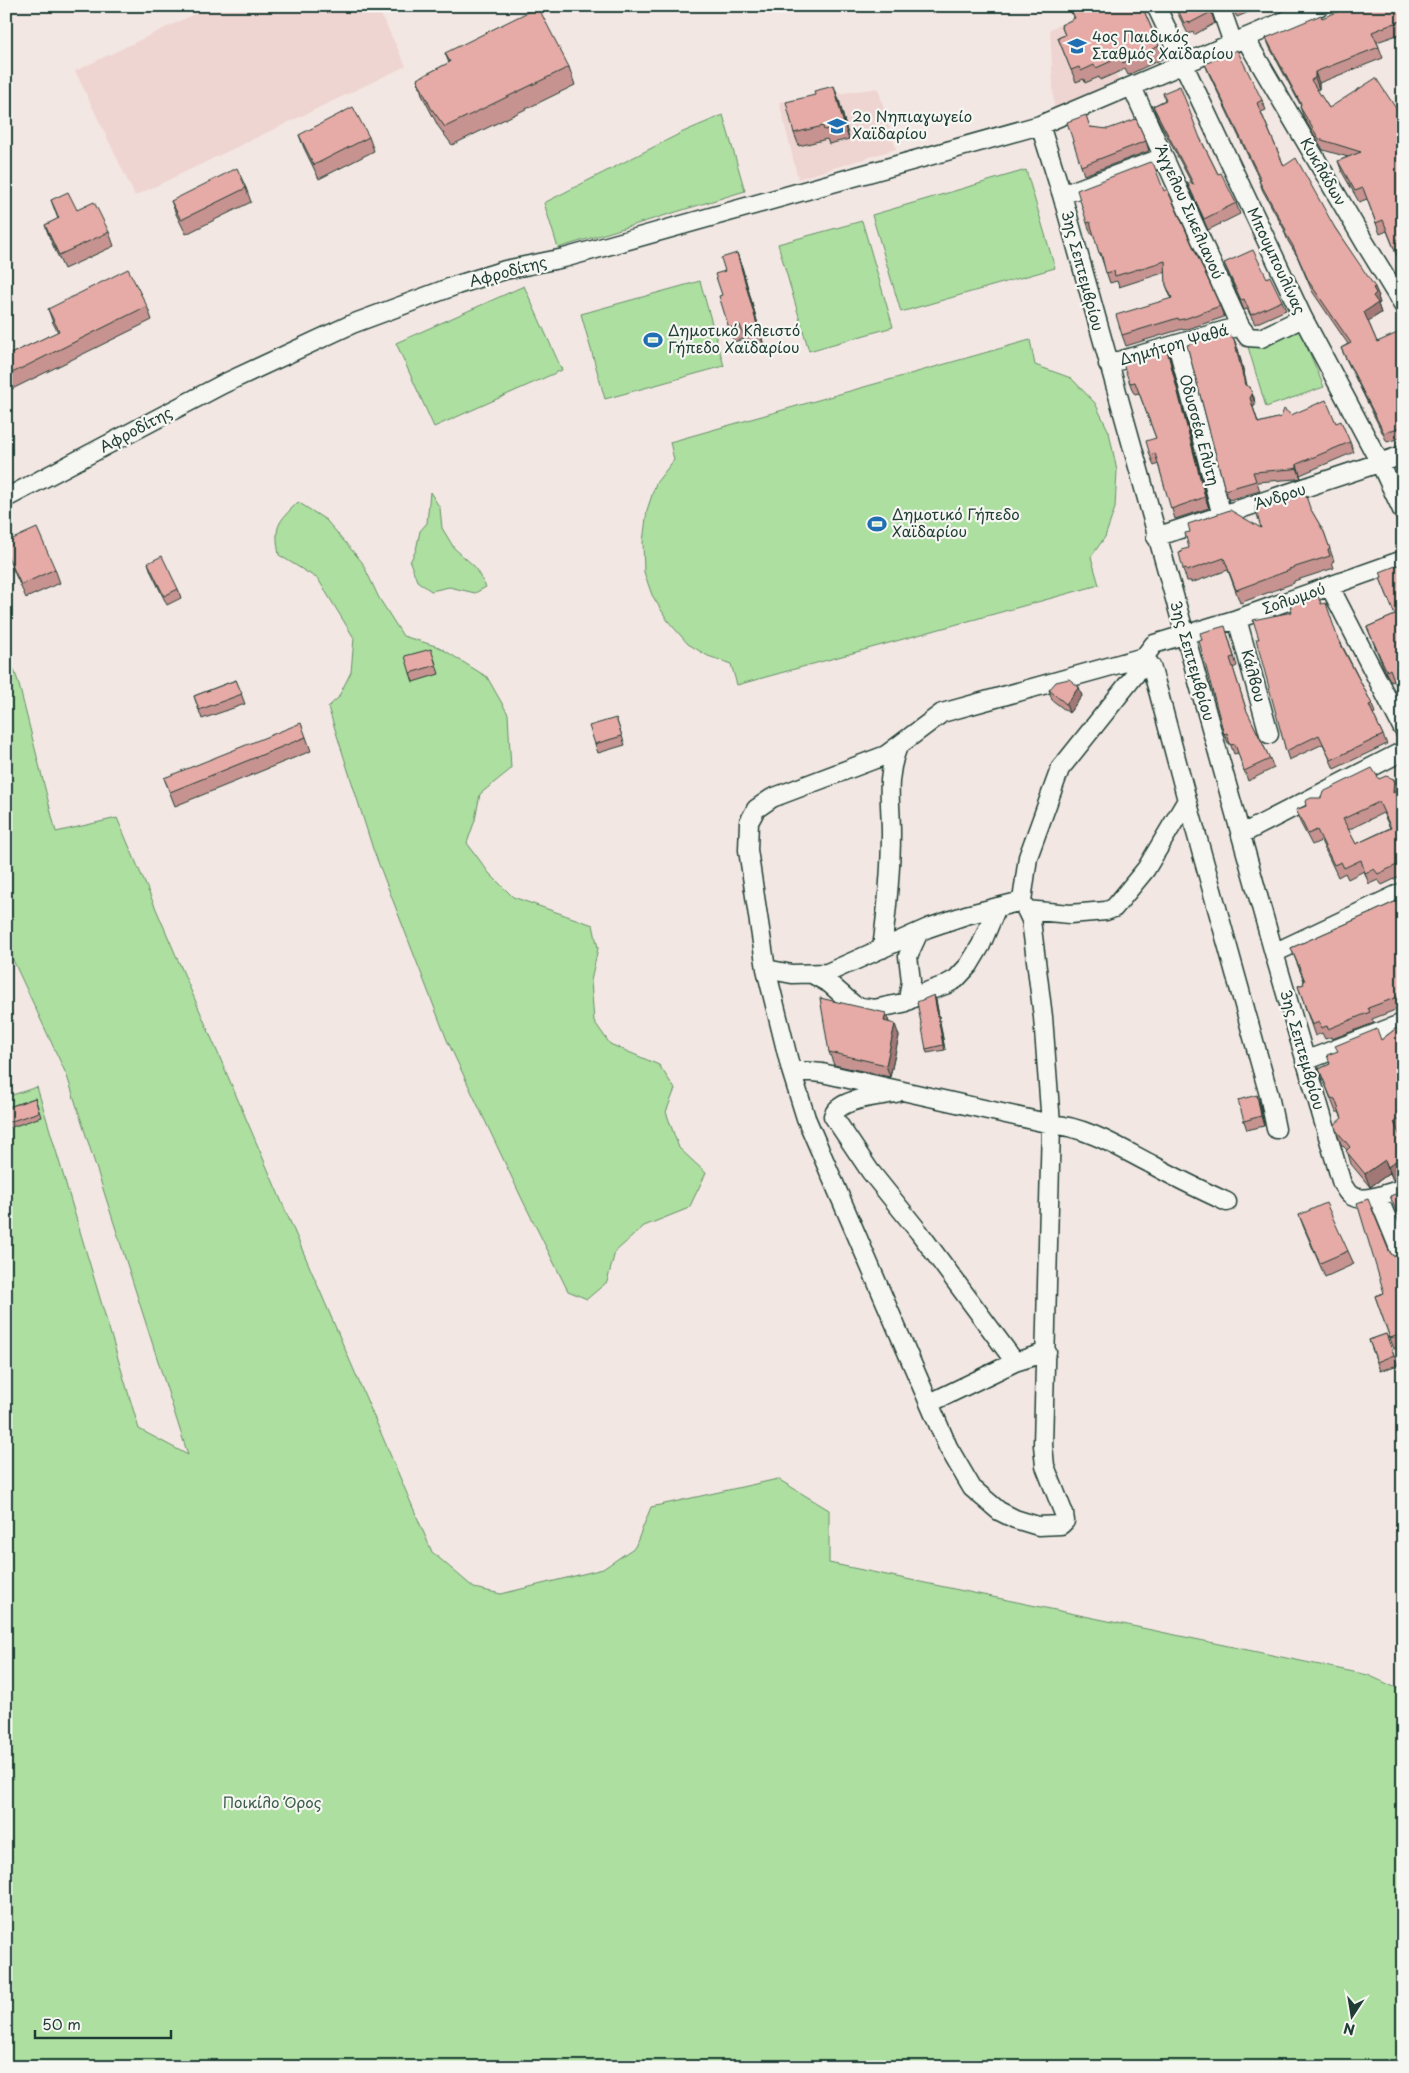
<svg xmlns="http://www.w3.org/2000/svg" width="1409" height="2073" viewBox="0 0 1409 2073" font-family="'Playpen Sans',sans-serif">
<rect width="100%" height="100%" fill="#f3e7e3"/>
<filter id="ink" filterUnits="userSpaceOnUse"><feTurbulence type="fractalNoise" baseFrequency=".02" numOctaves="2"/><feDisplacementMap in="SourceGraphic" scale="10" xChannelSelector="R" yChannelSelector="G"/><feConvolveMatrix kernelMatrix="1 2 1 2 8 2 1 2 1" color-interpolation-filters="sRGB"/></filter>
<g filter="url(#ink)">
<!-- built -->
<path fill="#efd5d1" d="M211 6H377L406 66 135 196 75 71Z
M1089 13 1119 81 1054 108 1050 29Z
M878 88 896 149 798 179 779 102Z"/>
<!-- green -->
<path fill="#addfa0" stroke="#668e6a" d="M723 115 745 191 558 248 544 203 683 132Z
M1026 170 1055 268 901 312 872 215Z
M862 221 893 327 809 351 778 244Z
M700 281 724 366 605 399 581 314Z
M524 286 562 370 434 427 396 343Z
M1298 326 1324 387 1266 407 1248 347Z
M1030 340 1035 365 1071 378 1095 403 1109 432 1117 471 1115 508 1105 537 1091 557 1099 585 737 685 731 664 708 656 688 644 668 621 652 595 644 572 643 542 647 510 656 483 674 460 670 442Z
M430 492 440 508 442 528 454 548 474 566 486 587 475 593 449 587 431 591 417 581 410 562 416 550 420 531 427 523Z
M298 502 326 520 362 562 379 598 403 636 439 647 487 677 508 714 511 769 480 794 475 820 467 843 489 873 513 897 593 925 598 948 591 981 594 1021 610 1044 659 1065 675 1089 666 1112 679 1148 706 1173 689 1208 644 1226 615 1252 607 1282 587 1299 568 1291 522 1199 447 1040 373 849 328 707 338 698 351 672 354 638 318 579 279 555C274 526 277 523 298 502Z
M6 648 18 681 56 832 117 818 432 1552 474 1588 501 1594 603 1569 635 1547 651 1507 778 1479 829 1510V1563L1368 1675 1403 1691V2067H6V1097L37 1087 139 1429 188 1455 67 1076 6 945Z"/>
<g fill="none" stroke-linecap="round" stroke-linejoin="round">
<!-- street casing -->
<g stroke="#1f3d34" stroke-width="21">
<path id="street" d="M1156 6 1303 318 1380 463 1403 512
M1220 6 1233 43
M1245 38 1365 243 1403 305
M1132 87 1240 326 1248 337 1261 338 1303 318
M1040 125 1062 195 1274 953 1342 1184C1344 1186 1346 1191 1349 1194 1361 1205 1389 1193 1403 1188
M1062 195 1164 157
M1177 344 1222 516
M1108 364 1240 326
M6 498 223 384 352 324 457 285 505 270 564 258 1040 125 1320 6
M1156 537 1403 455
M1330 587 1403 729
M1237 619 1269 734
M1242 834 1403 751
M1026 910 1070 914 1106 911 1114 908 1146 869 1187 800
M882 949C887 910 891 872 891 834 891 800 885 780 898 746
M1274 953 1403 892
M766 969 792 974 827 973 928 928 966 915 1022 901
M812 974 830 984 855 1006 874 1009 903 1003 923 993 945 985 956 979 969 965 981 945 997 907
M908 1000 911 981 908 956 919 932
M1305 1061 1403 1023
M791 1070 822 1073 1051 1124C1087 1127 1120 1148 1151 1164 1176 1178 1201 1190 1227 1202
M896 1093C879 1096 839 1098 833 1116L870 1171 919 1232 1015 1362
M1276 1129 1269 1095 1187 800 1159 694 1151 666 1144 657 1135 675 1060 769 1028 857 1022 901 1031 920 1043 1017 1051 1124 1043 1445 1045 1466 1064 1514 1065 1521 1061 1525 1038 1526 1015 1519 999 1511 972 1488 948 1447 806 1118 791 1070 766 969 748 850 749 822 756 809 772 798 886 755 942 713 1144 657 1154 644 1237 619 1403 560
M1378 1197 1403 1258
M930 1403 1015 1362 1047 1352"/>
</g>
<!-- street -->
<use href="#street" stroke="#f6f6f2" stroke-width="18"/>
</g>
<!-- wall -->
<path fill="#c69390" stroke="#1f3d34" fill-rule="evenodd" d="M1068 6H1142L1159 46 1164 58 1128 75 1125 69 1100 80 1099 77 1085 83 1084 79 1076 82 1058 38 1065 35 1061 25 1074 19Z
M1174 6H1210L1215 23 1194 35 1193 32 1188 34Z
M1231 6H1263L1237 17Z
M1403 6V33L1377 42 1383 58 1319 83V89L1317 90 1329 108 1403 119V266H1401L1387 231 1380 234 1367 199 1359 202 1342 172 1338 161 1348 157 1323 150 1304 118 1300 107 1301 106 1270 48 1266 38 1322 18Z
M445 53 569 67 575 85 452 145 438 126 423 97 417 79 449 63Z
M1205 64 1262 100 1266 110 1261 112 1284 166 1335 228 1379 296 1378 297 1380 303 1378 304 1381 313 1368 321 1377 342 1403 334V437L1387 442 1345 357 1341 348 1348 344 1312 291 1297 256 1288 241 1284 231H1285L1263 191 1259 181H1260L1209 74Z
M1163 93 1200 138 1218 174 1236 203 1240 214 1208 230 1192 193 1187 182 1192 184 1157 117 1153 106 1165 100Z
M839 100 849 139 829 144 827 139 799 146 794 133Z
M1091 127 1146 141 1149 151 1084 175 1081 166Z
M299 135 369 137 374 151 319 179 304 148Z
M246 188 251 202 186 234 176 214 171 201Z
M1164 191 1220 306 1224 317 1191 328 1183 330 1182 329 1126 346 1122 335 1171 298 1166 285V272L1119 287 1117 281 1110 283 1093 233 1091 234 1087 223Z
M51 200 77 210 109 232 114 246 64 269 50 239 45 225 58 219Z
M1224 263 1267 278 1282 301 1286 310 1255 324 1247 309 1244 310Z
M742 267 764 346 749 350 744 339 734 342 729 328 722 295Z
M147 306 152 320 6 392V356L58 332 53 323 48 309Z
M1238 349 1247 385 1254 397 1255 404 1253 408 1258 423 1291 415 1336 423 1350 442 1354 452 1300 475 1301 478 1296 479 1257 482 1260 491 1229 500 1225 490Z
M1167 350 1171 361 1209 508 1175 519 1158 464 1154 466 1150 455 1156 438 1139 393 1135 394 1133 392 1129 381Z
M1311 510 1324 532 1334 561 1332 562 1334 568 1294 581V583L1240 603 1228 570 1191 583V581H1187L1183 569 1261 528Z
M6 542 55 569 60 583 26 598 6 554Z
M148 563 178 589 181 598 167 605 151 572Z
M1403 563 1401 694 1399 695 1394 681 1391 682 1385 671 1367 627 1395 615 1380 578Z
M1321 604 1372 704 1375 713 1373 714 1383 735 1387 744 1334 769 1323 744 1289 760 1286 751 1259 639 1292 612Z
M1228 636 1237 666 1233 668 1247 712 1270 759 1274 768 1248 781 1238 753 1234 754 1230 743H1228L1224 734Z
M434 658 439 674 413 682 410 673Z
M236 680 245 704 202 719 194 696Z
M1079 687 1082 696 1069 713 1052 700 1049 690Z
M616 718 625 745 598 753 595 744Z
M306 737 311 751 175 806 164 778Z
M1379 779 1398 791 1403 788V875L1382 885 1378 880 1369 884 1364 871 1348 879 1345 873 1338 877 1321 841 1312 845 1300 822 1296 810 1321 798ZM1383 813 1390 828 1356 844 1348 830Z
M1403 898V1007L1372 1019 1374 1023 1332 1039 1331 1037 1325 1039 1322 1033 1315 1036 1298 986 1304 984V981L1291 948 1373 912Z
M936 1000 945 1050 927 1053 926 1049Z
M886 1013 889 1023 899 1036 890 1077 834 1065 829 1052Z
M1403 1023V1133L1399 1135 1403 1143V1172L1393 1180 1390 1173 1370 1187 1351 1164 1347 1150 1341 1144 1336 1130 1342 1118 1339 1112H1336L1319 1069 1330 1064 1381 1040Z
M1257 1095 1260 1104 1264 1126 1247 1130 1244 1121Z
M35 1098 41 1117 6 1129V1108Z
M1299 1215 1348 1251 1354 1264 1325 1277 1304 1228Z
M1389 1251 1393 1256 1403 1257V1346L1394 1349 1375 1296 1384 1293Z
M1386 1334 1398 1365 1380 1371 1369 1340Z"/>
<!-- shaded-wall -->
<path fill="#a17875" stroke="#1f3d34" d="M1209 6H1210L1215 23 1211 12Z
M1315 72 1319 83V89L1315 78Z
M834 86 839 100 849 139 844 125Z
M737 253 742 267 764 346 759 332Z
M1375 287 1379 296 1378 297 1380 303 1378 304 1381 313 1367 322 1364 312 1373 296V288Z
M1234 339 1238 349 1249 395 1245 385Z
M1167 350 1171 361 1209 508 1205 497Z
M1250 387 1255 404 1253 408 1262 434 1250 398Z
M1297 464 1300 475 1301 478 1297 468Z
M1079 687 1082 696 1069 713 1066 704Z
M1394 779 1398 790 1397 805 1393 793Z
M934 995 936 1000 945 1050 943 1045Z
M886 1013 890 1025 884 1021Z
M895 1024 899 1036 890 1077 886 1065Z
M1257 1095 1260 1104 1264 1126 1261 1116Z
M1400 1118 1403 1126V1133L1399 1136 1394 1122Z
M1403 1155V1172L1393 1180 1388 1167Z
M1385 1160 1390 1173 1370 1187 1365 1174Z"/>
<!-- building -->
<path fill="#e6aba7" stroke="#1f3d34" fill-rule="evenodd" d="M1069 6H1142L1159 46 1123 63 1121 57 1096 68 1094 65 1081 71 1079 67 1071 70 1058 38 1065 35 1061 25 1075 18Z
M1176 6H1209L1211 12 1190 23 1188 21 1184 23Z
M1352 6H1403V20L1372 32 1379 47 1315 72V78L1311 80 1329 108 1376 78 1403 119V254L1397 256 1383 220 1376 223 1363 188 1355 191 1338 161 1361 152 1319 139 1300 107 1301 104 1266 38 1321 15 1322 18Z
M538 7 569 67 445 127 431 108 417 79 450 62 445 53Z
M1237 50 1262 100 1257 103 1284 166 1296 158 1335 228 1375 287 1373 288 1376 293 1373 296 1378 303 1364 312 1377 342 1402 331 1403 334V426L1384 433 1341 348 1351 343 1309 282 1293 246 1284 231 1286 230 1259 181 1261 180 1205 64Z
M834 86 844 125 824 130 823 126 794 133 786 102 815 95 814 91Z
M1180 86 1200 138 1218 174 1221 173 1236 203 1204 219 1187 182 1194 185 1153 106 1166 100 1163 93Z
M353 107 369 137 314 165 299 135Z
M1086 115 1090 127 1108 129 1136 119 1146 141 1081 166 1067 122Z
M1150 162 1154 165 1164 191 1167 189 1220 306 1187 318 1179 320 1178 318 1122 335 1116 315 1172 298 1166 285 1165 261 1115 276 1114 271 1106 273 1101 253H1099L1090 222 1087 223 1077 190Z
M237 168 246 188 181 220 171 201Z
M68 192 77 210 94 202 109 232 59 255 45 225 59 218 51 200Z
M1253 250 1267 278 1270 276 1282 301 1251 315 1244 299 1241 300 1224 263Z
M737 253 759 332 744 337 740 325 729 328 719 296 722 295 715 274 725 271 721 258Z
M128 269 147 306 6 376V356L59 331 48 309Z
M1225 332 1234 339 1245 385 1250 387 1252 394 1250 398 1258 423 1281 417 1284 409 1291 415 1326 400 1336 423 1341 421 1350 442 1297 464V468L1293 469 1253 472 1256 481 1225 490 1187 345Z
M1167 350 1205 497 1171 509 1155 453 1150 455 1146 441 1156 438 1135 382 1131 383 1129 381 1123 364Z
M1304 490 1310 508 1324 532 1330 549 1328 550 1330 556 1289 569 1290 570 1236 590 1224 558 1187 571 1186 568 1183 569 1179 553 1182 552 1181 550 1189 548 1185 533 1190 532 1188 524 1230 510 1261 528 1255 507Z
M37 528 55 569 21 585 6 552V542Z
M162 556 178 589 164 596 148 563Z
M1403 563V697L1397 683H1395L1390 669 1387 671 1381 659 1367 627 1395 615 1380 578 1382 577 1380 572Z
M1318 596 1321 604 1326 603 1338 639 1372 704 1369 705 1383 735 1331 760 1319 735 1286 751 1256 639H1259L1253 620 1292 612 1290 606Z
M1225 626 1234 657 1230 658 1246 709 1270 759 1244 771 1235 744 1230 745 1227 733 1224 734 1199 641 1202 640 1200 633Z
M431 649 436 665 410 673 405 656Z
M1069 679 1079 687 1066 704 1049 690 1056 682Z
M236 680 242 694 199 710 194 696Z
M616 718 622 736 595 744 589 726Z
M301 723 306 737 170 792 164 778Z
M1372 768 1379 779 1386 776 1394 779 1393 793 1403 788V862L1378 874 1374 869 1365 873 1361 860 1344 868 1341 862 1334 865 1317 830 1308 834 1296 810 1306 806 1305 801 1311 798H1321L1323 792ZM1379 802 1391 828 1356 844 1343 819Z
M1403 898V995L1368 1008 1370 1012 1328 1029 1327 1026 1321 1028 1319 1022 1312 1025 1298 986 1304 984 1303 982 1305 981 1291 948 1373 912Z
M934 995 943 1045 926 1049 917 1002Z
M820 998 886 1013 884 1021 895 1024 886 1065 829 1052Z
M1403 1023V1109L1396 1113 1400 1118 1394 1122 1403 1143V1155L1388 1167 1385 1160 1365 1174 1346 1151 1350 1147 1336 1130 1335 1124 1342 1118 1335 1099 1331 1098 1319 1069 1330 1064 1327 1055 1338 1051 1335 1046 1377 1029 1381 1040Z
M1257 1095 1261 1116 1244 1121 1238 1100Z
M35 1098 39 1112 6 1123V1108Z
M1403 1186V1228L1390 1196 1398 1193 1396 1189Z
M1368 1199 1389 1251 1393 1256 1403 1257V1334L1390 1338 1375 1296 1384 1293 1357 1203Z
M1326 1203 1348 1251 1320 1263 1299 1215Z
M1386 1334 1394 1355 1377 1362 1369 1340Z"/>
</g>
<!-- icons -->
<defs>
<g id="school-bare" transform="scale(1.5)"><path d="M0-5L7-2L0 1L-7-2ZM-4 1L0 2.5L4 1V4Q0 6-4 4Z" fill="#1f6fb2" stroke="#f6f6f2" stroke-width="2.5" paint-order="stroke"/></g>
<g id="stadium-bare" transform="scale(1.5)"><path d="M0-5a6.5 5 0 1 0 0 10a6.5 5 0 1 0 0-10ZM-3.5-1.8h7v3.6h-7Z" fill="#1f6fb2" stroke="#f6f6f2" stroke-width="2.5" paint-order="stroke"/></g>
</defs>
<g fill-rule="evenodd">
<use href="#school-bare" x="1077" y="46"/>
<use href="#school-bare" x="837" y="126"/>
<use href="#stadium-bare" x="653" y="340"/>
<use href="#stadium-bare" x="877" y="524"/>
</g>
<g text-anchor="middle" stroke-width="4.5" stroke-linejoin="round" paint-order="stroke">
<!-- poi labels -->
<g font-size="15" fill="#1f3d34" stroke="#f6f6f2" text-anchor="start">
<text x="1092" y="42">4ος Παιδικός<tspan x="1092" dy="17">Σταθμός Χαϊδαρίου</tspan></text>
<text x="852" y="122">2ο Νηπιαγωγείο<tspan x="852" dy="17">Χαϊδαρίου</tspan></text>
<text x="668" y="336">Δημοτικό Κλειστό<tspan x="668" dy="17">Γήπεδο Χαϊδαρίου</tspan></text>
<text x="892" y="520">Δημοτικό Γήπεδο<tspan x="892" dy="17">Χαϊδαρίου</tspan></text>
</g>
<!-- street labels -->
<g font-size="15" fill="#1f3d34" stroke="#f6f6f2">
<text transform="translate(1323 172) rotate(60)" y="5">Κυκλάδων</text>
<text transform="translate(1189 212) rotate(66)" y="5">Άγγελου Σικελιανού</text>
<text transform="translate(1276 261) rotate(65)" y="5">Μπουμπουλίνας</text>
<text transform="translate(1082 271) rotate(75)" y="5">3ης Σεπτεμβρίου</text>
<text transform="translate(508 272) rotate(-15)" y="5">Αφροδίτης</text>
<text transform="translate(1174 345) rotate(-16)" y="5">Δημήτρη Ψαθά</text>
<text transform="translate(136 430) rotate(-28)" y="5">Αφροδίτης</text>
<text transform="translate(1199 430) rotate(75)" y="5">Οδυσσέα Ελύτη</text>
<text transform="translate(1280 497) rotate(-18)" y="5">Άνδρου</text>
<text transform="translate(1294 599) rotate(-19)" y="5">Σολωμού</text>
<text transform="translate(1192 661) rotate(74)" y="5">3ης Σεπτεμβρίου</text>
<text transform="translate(1253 676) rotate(75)" y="5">Κάλβου</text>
<text transform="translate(1302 1050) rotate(74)" y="5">3ης Σεπτεμβρίου</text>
</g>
<!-- park labels -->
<g font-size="15" fill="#3b5d4a" stroke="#f6f6f2">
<text x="272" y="1808">Ποικίλο Όρος</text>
</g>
</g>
<!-- margin -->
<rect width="1409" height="2073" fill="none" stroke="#f6f6f2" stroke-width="25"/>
<rect x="12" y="12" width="1384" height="2048" fill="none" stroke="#1f3d34" stroke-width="2" filter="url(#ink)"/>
<!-- north arrow -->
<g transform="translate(1352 2016) rotate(192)" stroke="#f6f6f2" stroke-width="4" paint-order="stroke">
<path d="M0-4L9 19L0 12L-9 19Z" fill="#1f3d34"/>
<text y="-8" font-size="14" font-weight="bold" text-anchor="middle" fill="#1f3d34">N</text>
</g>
<!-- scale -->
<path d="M35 2030v8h136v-8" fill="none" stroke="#1f3d34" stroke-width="2.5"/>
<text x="42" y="2030" font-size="15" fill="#1f3d34" stroke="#f6f6f2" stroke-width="4" paint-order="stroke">50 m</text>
</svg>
